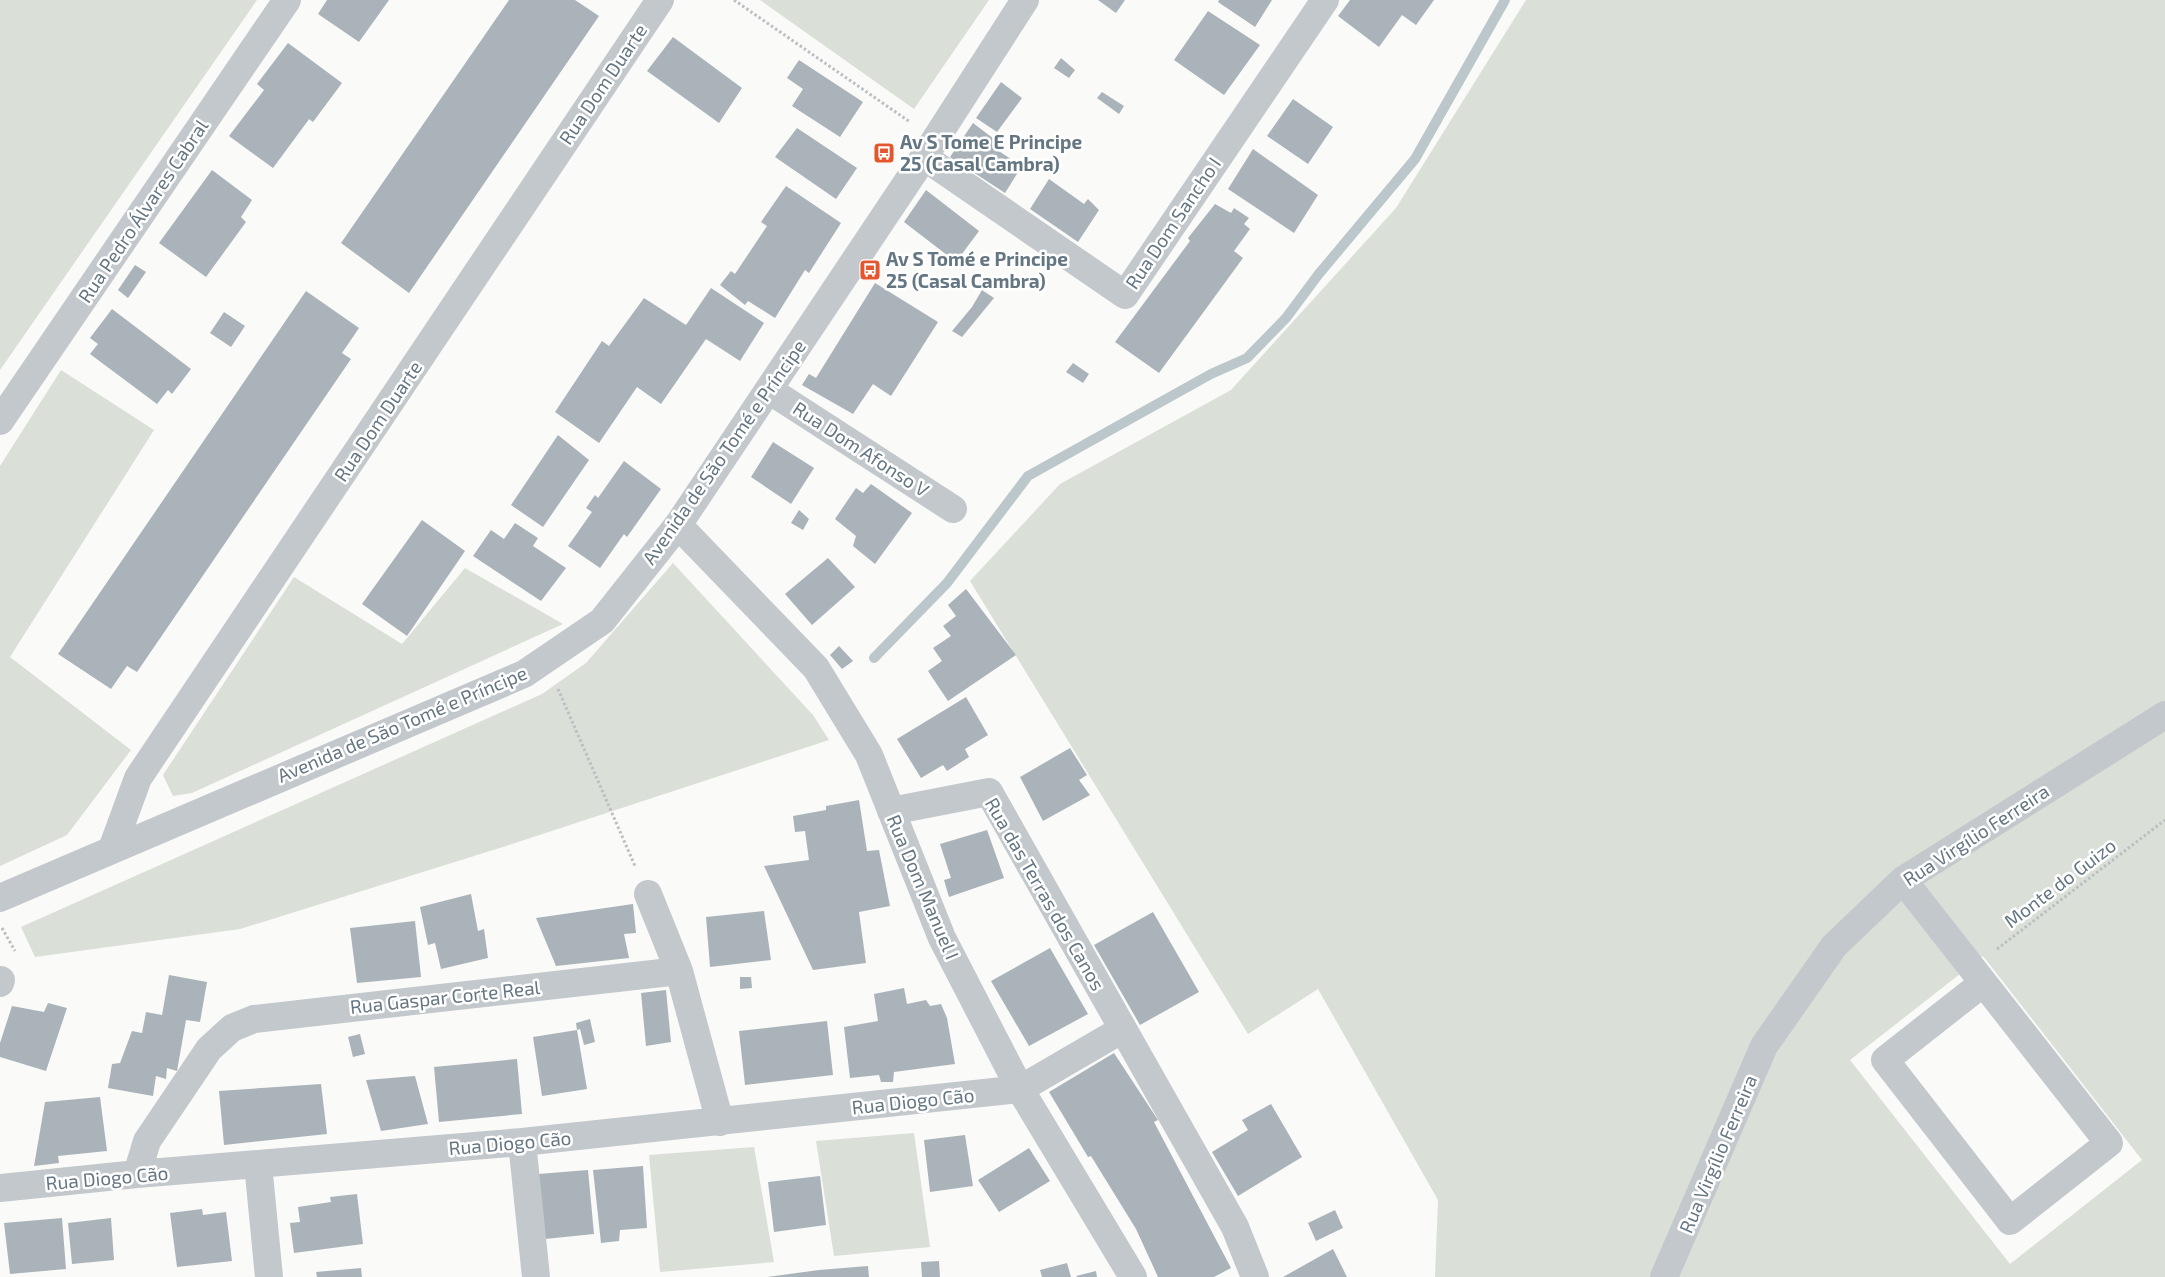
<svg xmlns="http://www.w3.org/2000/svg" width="2165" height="1277" viewBox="0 0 2165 1277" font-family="'Exo 2',sans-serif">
<rect width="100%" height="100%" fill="#fafaf8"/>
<!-- green -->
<path fill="#dadfd7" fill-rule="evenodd" d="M0 0H257L0 370Z
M760 0H989L914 109Z
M1526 0H2165V1277H1435L1438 1200 1318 989 1248 1034 970 581 1060 484 1231 390 1396 208ZM1983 956 2142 1160 2010 1264 1850 1060Z
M61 370 154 430 10 657 131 750 67 835 0 866V466Z
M673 563 813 715 829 740 512 844 240 929 35 957 21 927 542 694 586 663Z
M465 568 563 624 192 793 173 796 163 775 294 577 402 644Z
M914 1133 930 1247 834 1256 816 1141Z
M754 1147 774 1262 660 1272 649 1155Z"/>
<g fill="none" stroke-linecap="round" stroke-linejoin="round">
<!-- stream -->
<path stroke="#bbc7cb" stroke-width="10" d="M874 658 947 583 1028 476 1211 374 1247 358 1286 318 1318 275 1415 159 1505 0"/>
</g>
<!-- building -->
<path fill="#aab3b9" d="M327 0H389L359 42 318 14Z
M509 0H575L599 16 409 293 341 243Z
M1098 0H1125L1116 13Z
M1219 0H1272L1255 27 1218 2Z
M1350 0H1434L1416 25 1402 15 1379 47 1338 16Z
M1208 11 1260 45 1224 95 1174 60Z
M673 37 742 88 719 123 647 71Z
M288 43 342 83 313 122 309 119 307 122 273 168 229 136 264 90 257 84Z
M1061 58 1075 70 1069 78 1054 68Z
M799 60 863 102 840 137 792 106 803 89 787 78Z
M1001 82 1022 98 997 132 976 118Z
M1102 92 1124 106 1119 114 1097 98Z
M1293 99 1333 127 1308 164 1267 136Z
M973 123 998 142 994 148 1022 166 1005 193 950 157Z
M797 128 857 168 836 199 775 157Z
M1253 149 1318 195 1294 233 1228 189Z
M212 170 252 200 241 217 246 222 206 277 159 243Z
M1049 179 1084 204 1088 199 1099 210 1078 242 1030 209Z
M786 186 841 223 809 273 805 270 775 318 748 301 745 305 720 285 731 271 735 274 767 226 761 222Z
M926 190 979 231 956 262 904 222Z
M1215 204 1231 213 1234 208 1249 218 1244 224 1250 229 1234 251 1243 258 1159 373 1115 342 1190 241 1188 238Z
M135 265 146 272 128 298 118 290Z
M875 283 938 322 891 396 873 384 853 414 802 385 809 374 816 378Z
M711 288 764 323 740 361 706 339 661 404 637 387 599 443 555 412 602 341 609 346 644 298 686 325Z
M982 290 994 298 962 337 952 331 972 307Z
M306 291 359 328 342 353 351 359 137 672 127 666 111 689 58 654Z
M112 309 191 369 172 394 168 390 157 404 90 354 98 344 90 338Z
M224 312 245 326 231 347 210 333Z
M1073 363 1089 374 1083 383 1066 372Z
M558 435 589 460 543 527 511 505Z
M773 442 814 468 791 504 751 477Z
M624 461 661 489 627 537 624 534 600 568 568 546 592 512 586 508 595 495 598 498Z
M871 484 912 513 875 564 853 546 856 536 835 519 856 488 863 493Z
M799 510 809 519 803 530 791 523Z
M422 520 465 551 407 636 362 604Z
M515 523 538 538 533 546 566 568 541 601 473 556 491 530 504 539Z
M828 558 855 587 812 625 785 594Z
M966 589 1016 655 948 701 928 671 942 661 933 648 951 636 943 626 956 616 948 605Z
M839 646 853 661 842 669 830 655Z
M966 697 988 735 965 749 969 757 947 771 943 765 921 778 897 739Z
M1070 748 1087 775 1079 780 1090 795 1043 821 1020 777Z
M859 800 867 851 879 850 890 906 859 912 866 963 813 970 764 866 809 860 805 831 795 832 793 816 826 810V806Z
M987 830 1004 878 949 897 944 880 951 878 940 844Z
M471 894 478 931 484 929 488 958 441 969 435 943 428 945 420 907Z
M633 904 636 933 624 934 629 958 556 966 536 918Z
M764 911 771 960 710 967 706 917Z
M1153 912 1199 992 1140 1025 1094 945Z
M415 921 421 977 357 983 350 928Z
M1050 948 1088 1014 1029 1046 991 981Z
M169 975 207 982 200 1022 186 1020 177 1071 167 1068 166 1079 156 1076 153 1096 108 1088 112 1064 120 1063 132 1031 142 1033 146 1012 162 1015Z
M740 977H751L752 988 740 989Z
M904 988 907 1004 926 1000 930 1006 941 1004 947 1018 955 1064 894 1072 893 1082H881L879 1075 850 1078 844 1027 878 1021 874 994Z
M666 990 671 1042 646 1046 641 993Z
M48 1003 67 1008 46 1071 0 1057V1043L12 1006 44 1012Z
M590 1019 595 1042 584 1045 580 1029 577 1030 587 1089 542 1096 533 1037 577 1030 576 1023Z
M827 1021 833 1075 745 1085 739 1031Z
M360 1034 365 1054 353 1057 348 1037Z
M1114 1053 1158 1120 1154 1122 1231 1268 1214 1277H1158L1136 1229 1091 1156 1088 1157 1049 1092Z
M517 1059 522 1114 439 1122 434 1067Z
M415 1076 428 1124 381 1131 366 1080Z
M321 1084 327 1134 224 1145 219 1091Z
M100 1097 107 1151 58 1156 59 1163 34 1166 45 1102Z
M1271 1104 1302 1157 1238 1196 1212 1152 1248 1130 1242 1120Z
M965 1135 973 1186 930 1192 924 1140Z
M1029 1148 1050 1181 999 1212 978 1180Z
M643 1166 647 1228 620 1230 619 1241 601 1243 593 1170Z
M588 1170 594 1234 545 1239 538 1174Z
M820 1176 826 1225 774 1232 768 1182Z
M357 1194 363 1244 294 1253 290 1223 300 1222 298 1207 331 1202 330 1197Z
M202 1209 203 1215 226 1212 232 1261 177 1267 170 1213Z
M1335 1210 1343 1228 1316 1241 1308 1223Z
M62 1218 66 1269 10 1274 4 1223Z
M111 1218 114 1260 72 1264 68 1223Z
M1333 1249 1347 1277H1283Z
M939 1261 940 1277H922L921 1262Z
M1067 1263 1071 1277H1042L1040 1270Z
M868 1266 869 1277H767L819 1270Z
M361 1268 362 1277H317L316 1272Z
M1096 1271 1097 1277H1077L1076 1276Z"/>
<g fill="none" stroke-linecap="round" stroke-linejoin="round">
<!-- path -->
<path stroke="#bbbfc2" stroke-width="3" stroke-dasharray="2.5 2.5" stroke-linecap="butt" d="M734 0 910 122
M558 689 635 866
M2 928 15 951
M1997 949 2165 820"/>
<!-- minor -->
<path stroke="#c3c8cc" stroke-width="28" d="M924 157 1125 295 1325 0
M769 390 953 509
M0 421 287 0
M678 525 816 668 869 755 942 938 1020 1089 1133 1277
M891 811 989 792 1235 1227 1255 1277
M112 849 138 778 660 0
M1903 880 2109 1143 2010 1221 1885 1060 1983 983
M648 894 679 971
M0 983 1 980
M522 1142 536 1277
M258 1164 269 1277
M137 1174 147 1141 209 1049 232 1028 254 1019 679 971 720 1122
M0 1188 137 1174 522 1142 1020 1089 1123 1029
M1664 1277 1764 1046 1834 946 1903 880 2165 715"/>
<!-- tertiary -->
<path stroke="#c3c8cc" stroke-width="28" d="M0 898 524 674 602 621 678 525 924 157 1025 0"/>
</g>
<!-- icons -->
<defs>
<g id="bus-square" transform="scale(1.125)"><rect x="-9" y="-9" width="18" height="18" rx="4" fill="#e4572e" stroke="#fff"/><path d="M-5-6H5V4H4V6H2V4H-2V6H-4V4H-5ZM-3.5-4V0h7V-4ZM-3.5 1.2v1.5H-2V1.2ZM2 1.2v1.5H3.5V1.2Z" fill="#fff"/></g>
</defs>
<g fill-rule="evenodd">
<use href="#bus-square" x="884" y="153"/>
<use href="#bus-square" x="870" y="270"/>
</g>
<g text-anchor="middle" stroke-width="5" stroke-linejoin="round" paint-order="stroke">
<!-- street labels -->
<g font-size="19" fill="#657683" stroke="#fff">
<text transform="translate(603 84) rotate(-56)" y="7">Rua Dom Duarte</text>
<text transform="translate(143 211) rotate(-56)" y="7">Rua Pedro Álvares Cabral</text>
<text transform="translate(1173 223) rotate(-56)" y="7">Rua Dom Sancho I</text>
<text transform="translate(378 421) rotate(-56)" y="7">Rua Dom Duarte</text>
<text transform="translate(861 449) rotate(33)" y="7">Rua Dom Afonso V</text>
<text transform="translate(724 452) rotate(-55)" y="7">Avenida de São Tomé e Príncipe</text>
<text transform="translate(402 724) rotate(-23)" y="7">Avenida de São Tomé e Príncipe</text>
<text transform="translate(1976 835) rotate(-33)" y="7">Rua Virgílio Ferreira</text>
<text transform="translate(2060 883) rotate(-37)" y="7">Monte do Guizo</text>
<text transform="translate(923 887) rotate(67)" y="7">Rua Dom Manuel I</text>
<text transform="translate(1045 894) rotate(60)" y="7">Rua das Terras dos Canos</text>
<text transform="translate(445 997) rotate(-6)" y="7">Rua Gaspar Corte Real</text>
<text transform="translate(913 1101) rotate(-6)" y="7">Rua Diogo Cão</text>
<text transform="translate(510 1143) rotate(-5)" y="7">Rua Diogo Cão</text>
<text transform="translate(1718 1154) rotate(-67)" y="7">Rua Virgílio Ferreira</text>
<text transform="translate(107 1178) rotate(-5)" y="7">Rua Diogo Cão</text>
</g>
<!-- poi labels -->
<g font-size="19" font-weight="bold" fill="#657683" stroke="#fff" text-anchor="start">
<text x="900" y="149">Av S Tome E Principe<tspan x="900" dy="22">25 (Casal Cambra)</tspan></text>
<text x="886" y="266">Av S Tomé e Principe<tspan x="886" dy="22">25 (Casal Cambra)</tspan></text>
</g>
</g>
</svg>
